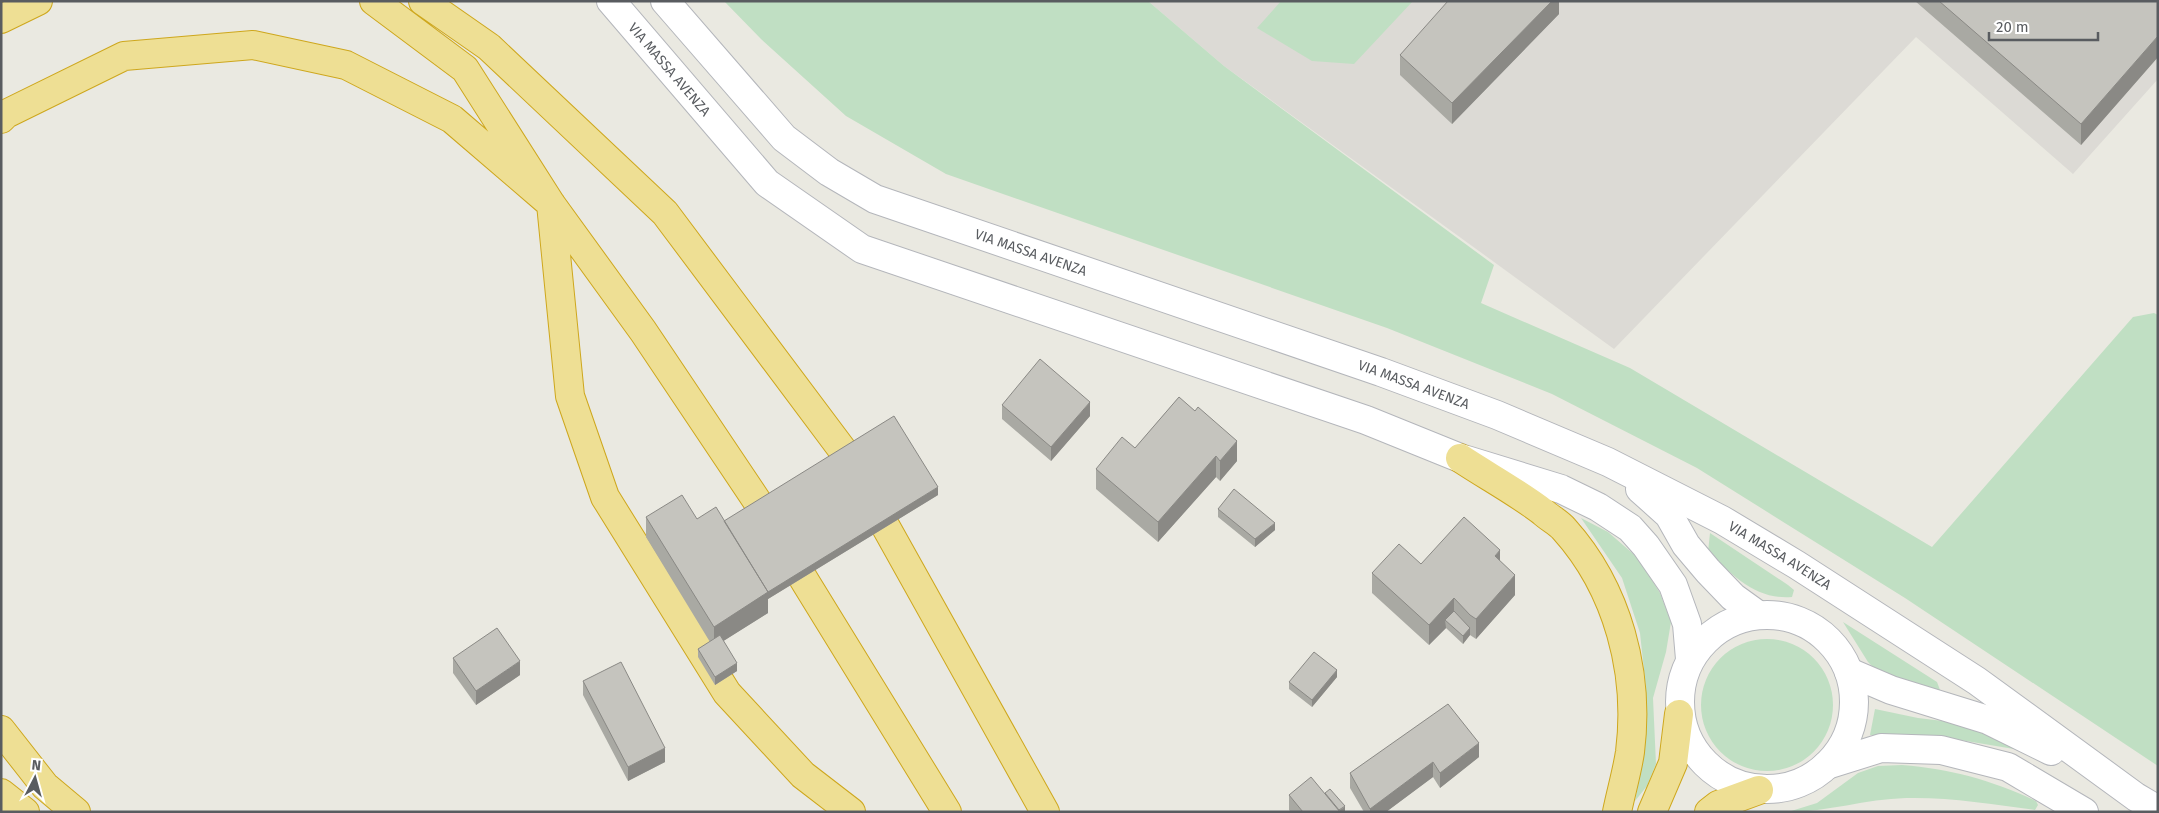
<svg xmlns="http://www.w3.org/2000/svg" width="2159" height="813" viewBox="0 0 2159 813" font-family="'Fira Sans',sans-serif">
<rect width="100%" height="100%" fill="#eae9e1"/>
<!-- industrial -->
<path fill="#dcdad5" d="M1148 1H2158V79L2073 174 1916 37 1614 349 1224 66Z"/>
<!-- green -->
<path fill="#c0dfc3" d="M724 1H1148L1224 66 1494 265 1481 303 1630 368 1932 547 2133 317 2154 313 2158 315V766L1905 598 1697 468 1552 394 1387 328 946 174 846 116 761 39Z
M1281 1H1413L1354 64 1312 61 1257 28Z
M1581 518 1608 532 1638 558 1660 593 1671 622 1666 652 1653 698 1656 764 1647 786 1635 801 1644 754 1646 689 1640 633 1622 578Z
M1710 533 1788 585 1794 590 1792 597C1755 600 1733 575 1708 552Z
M1843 622 1937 682 1940 690 1935 695 1877 671 1868 662Z
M1701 705a66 66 0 1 1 132 0a66 66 0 1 1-132 0Z
M1875 709 1918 718 1968 724 2020 750 1930 735H1870Z
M1902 765C1951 769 1991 780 2036 801L2038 805 2035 810C1992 804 1949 797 1906 798 1866 799 1827 812 1788 812L1817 803 1858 773 1878 766Z"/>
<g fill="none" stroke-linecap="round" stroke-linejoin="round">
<!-- secondary casing -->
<g stroke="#b4b6bb" stroke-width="30">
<g id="secondary">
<path id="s1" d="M611 1 767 183 862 249 1366 420 1460 458 1561 489 1598 507 1630 528 1646 546 1673 585 1687 624 1690 659"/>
<path id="s2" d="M665 1 784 138 829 172 875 199 1381 372 1497 415 1608 462 1722 520 1797 565 1977 681 2136 797 2158 810"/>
<path d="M1640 489 1669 515 1686 545 1708 571 1733 597 1758 615"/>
<circle cx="1767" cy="702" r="87"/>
<path d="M1849 672 1891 690 1988 720 2051 751"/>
<path d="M1827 765 1881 748 1941 750 2008 767 2084 812"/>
</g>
</g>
<!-- highway casing -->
<g stroke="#cea71d" stroke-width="30">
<path id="highway" d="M374 1 465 69 551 204 643 331 759 504 806 583 947 812
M423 1 489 47 665 213 844 452 1045 812
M1 19 38 1
M1 119 6 114 124 56 253 45 346 65 452 119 551 204 570 396 605 497 727 693 803 775 851 812
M1460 458C1487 476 1517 492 1543 512 1549 518 1558 522 1564 529 1618 589 1640 673 1630 752 1627 772 1621 792 1617 812
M1 730 45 786 76 812
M1 793 25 812
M1652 812 1673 763 1679 714
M1709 812 1718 805 1759 790"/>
</g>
<!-- secondary -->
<use href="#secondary" stroke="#fff" stroke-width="28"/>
<!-- highway -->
<use href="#highway" stroke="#eedf94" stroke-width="28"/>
</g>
<!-- wall -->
<path fill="#a9a9a3" d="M1559 1V14L1452 124 1400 75V55Z
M1915 1H2158V57L2081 145Z
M1179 397 1237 461 1220 481 1216 477 1158 542 1096 489V469L1135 448Z
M1002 405 1090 416 1051 461 1002 419Z
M938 495 768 599V613L723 641 737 671 715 685 698 657V649L710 642 646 537V517L724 521Z
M1218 509 1275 530 1255 547 1218 517Z
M1500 561 1515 595 1476 639 1470 635 1463 644 1446 628 1429 645 1372 593V573Z
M453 658 520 675 476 705 453 673Z
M1337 677 1312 707 1289 689V682Z
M583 681 665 762 628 781 583 695Z
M1479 757 1440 788 1433 777 1386 812H1364L1350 788V773Z
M1325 793 1345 812H1291L1289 810V795Z"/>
<!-- shaded-wall -->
<path fill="#8a8985" d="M1552 1H1559V14L1452 124V103Z
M2158 36V57L2081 145V124Z
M1090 402V416L1051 461V447Z
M1237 441V461L1220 481V461Z
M1216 456V477L1158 542V522Z
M938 487V495L768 599V613L714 647V627L762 595Z
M1275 523V530L1255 547V539Z
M1500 550V570L1495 556Z
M1515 575V595L1476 639V619Z
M1454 598V619L1445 620 1446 628 1429 645V625Z
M1470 628V635L1463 644V636Z
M520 661V675L476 705V691Z
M737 663V671L715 685V677Z
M1337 670V677L1312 707V700Z
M1479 743V757L1440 788V773Z
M665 748V762L628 781V767Z
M1433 762V777L1386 812H1370V809Z
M1345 806V812H1338Z"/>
<!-- building -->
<path fill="#c5c4be" stroke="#8a8985" d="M1448 1H1552L1452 103 1400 55Z
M1939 1H2158V36L2081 124Z
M1040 359 1090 402 1051 447 1002 405Z
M1179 397 1195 411 1198 407 1237 441 1220 461 1216 456 1158 522 1096 469 1122 437 1135 448Z
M894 416 938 487 768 592 724 521Z
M1234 489 1275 523 1255 539 1218 509Z
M682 495 697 519 716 507 768 592 714 627 646 517Z
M1464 517 1500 550 1495 556 1515 575 1476 619 1470 615 1454 598 1429 625 1372 573 1399 544 1421 564Z
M1454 611 1470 628 1463 636 1445 620Z
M497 628 520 661 476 691 453 658Z
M720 635 737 663 715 677 698 649Z
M1314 652 1337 670 1312 700 1289 682Z
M621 662 665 748 628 767 583 681Z
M1448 704 1479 743 1440 773 1433 762 1370 809 1350 773Z
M1311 777 1340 812H1303L1289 795Z
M1330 789 1345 806 1339 810 1325 793Z"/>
<g text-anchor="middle" stroke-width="4" stroke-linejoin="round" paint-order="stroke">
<!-- street labels -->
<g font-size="14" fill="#595c60" stroke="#fff">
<text dy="5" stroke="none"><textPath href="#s1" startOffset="90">VIA MASSA AVENZA</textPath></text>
<text dy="5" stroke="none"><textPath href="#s2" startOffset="456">VIA MASSA AVENZA</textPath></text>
<text dy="5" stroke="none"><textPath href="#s2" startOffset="861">VIA MASSA AVENZA</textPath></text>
<text dy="5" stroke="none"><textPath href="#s2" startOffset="1266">VIA MASSA AVENZA</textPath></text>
</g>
</g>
<!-- border -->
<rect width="2159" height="813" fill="none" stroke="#595c60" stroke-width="5"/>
<!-- north arrow -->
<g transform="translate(35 778) rotate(6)" stroke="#ffffff" stroke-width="4" paint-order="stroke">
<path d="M0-4L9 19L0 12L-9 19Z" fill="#595c60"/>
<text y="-8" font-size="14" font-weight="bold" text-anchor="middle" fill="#595c60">N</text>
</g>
<!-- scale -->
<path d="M1989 32v8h109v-8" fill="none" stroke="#595c60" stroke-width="2.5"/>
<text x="1996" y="32" font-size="15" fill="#595c60" stroke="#ffffff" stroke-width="4" paint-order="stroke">20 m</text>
</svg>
